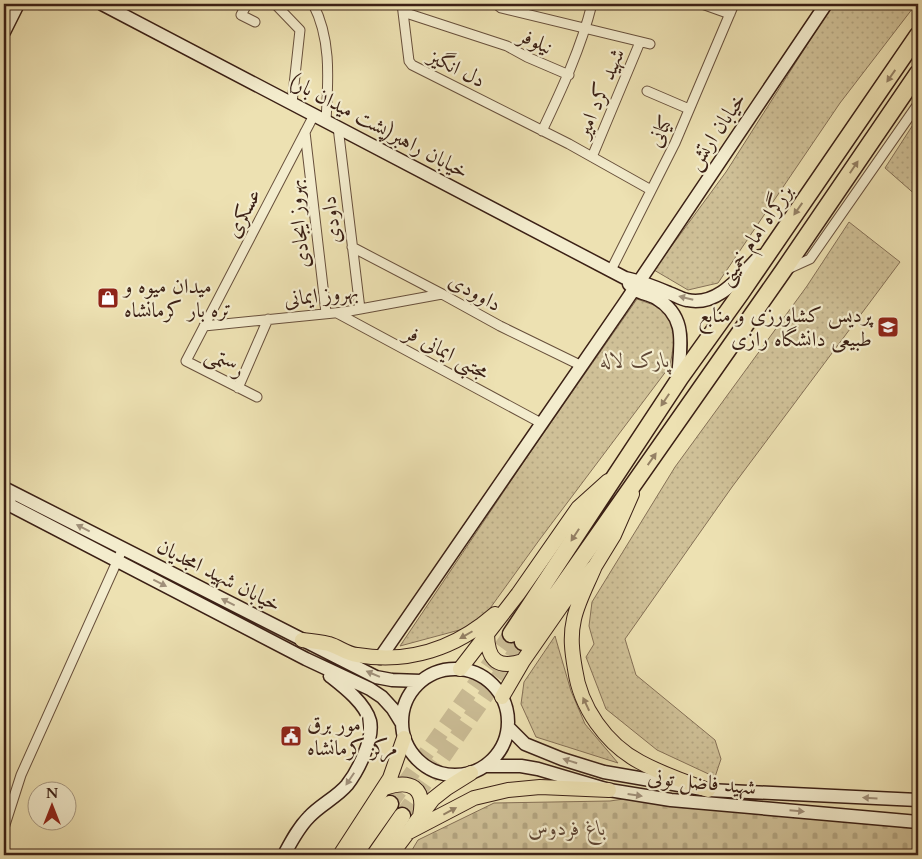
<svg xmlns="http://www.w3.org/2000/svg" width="922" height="859" viewBox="0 0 922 859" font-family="Cardo,Amiri,serif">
<defs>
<pattern id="grass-dots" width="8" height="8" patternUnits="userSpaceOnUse" patternTransform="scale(1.25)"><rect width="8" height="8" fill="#cfc097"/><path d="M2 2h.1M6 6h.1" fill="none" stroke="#b3a581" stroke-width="1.8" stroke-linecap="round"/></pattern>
<pattern id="cemetery-stones" width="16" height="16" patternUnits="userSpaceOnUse" patternTransform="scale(1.25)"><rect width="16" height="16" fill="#cfc097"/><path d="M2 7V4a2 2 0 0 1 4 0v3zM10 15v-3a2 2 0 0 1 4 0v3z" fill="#b3a581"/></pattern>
</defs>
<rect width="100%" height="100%" fill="#ede1b2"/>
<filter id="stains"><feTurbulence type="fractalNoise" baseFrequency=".004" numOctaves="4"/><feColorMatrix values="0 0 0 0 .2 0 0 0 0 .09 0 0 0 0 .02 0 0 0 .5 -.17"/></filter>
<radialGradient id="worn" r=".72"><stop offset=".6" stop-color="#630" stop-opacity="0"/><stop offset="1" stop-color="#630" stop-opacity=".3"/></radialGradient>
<!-- grass -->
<path fill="url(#grass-dots)" stroke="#857056" d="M833 4H916L840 103 718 283 688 290 654 270 726 172Z
M918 117V197L885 168Z
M849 222 900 262 732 487 625 639 636 675 715 740 721 759 715 777 657 750 606 709 586 657 594 644 589 626 592 602 675 467 807 286Z
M637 299 662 308 676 332 670 366 540 539 478 625 400 646 527 457Z
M555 636 571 691 585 724 618 763 536 737 521 704 524 682Z"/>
<!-- cemetery -->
<path fill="url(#cemetery-stones)" stroke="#857056" d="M644 796 918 829V855H409L418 840 494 803 610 801Z"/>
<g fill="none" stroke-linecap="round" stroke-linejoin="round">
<!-- highway-tunnel -->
<path stroke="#c9ba93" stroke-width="16" stroke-dasharray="16 8" stroke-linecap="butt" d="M390 804 511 634
M402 816 523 642"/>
<!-- street casing -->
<g stroke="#68503c" stroke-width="11">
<path id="street" d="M247 4 241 15 255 22
M275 4 300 30 292 103
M313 4C332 40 328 82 326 121
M402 4 409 61 412 65 569 144 651 190
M496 4 501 8 650 44
M702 4 730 14
M403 12 507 46 527 57 569 75
M647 91 689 109
M338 127 360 309
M542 131C562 89 581 48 592 4
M305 132 326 313
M592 157 640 42
M352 247 442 294 500 326 582 366
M788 269 810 259 918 104
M611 270 675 143 734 4
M337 313 541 423
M204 326 344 312 442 294
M238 388 268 319
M257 397 186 361 314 115
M4 513 11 500
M4 828 21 775 123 548"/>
</g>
<!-- secondary casing -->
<g stroke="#3b2015" stroke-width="15">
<path id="secondary" d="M102 4 625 278C641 281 655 287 669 293 675 295 681 299 687 300 718 307 741 275 760 256
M4 32 18 4
M629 284C635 293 647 293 656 298 690 318 679 349 678 381
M4 488 376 677 392 680 421 681
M4 502 306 659 370 689 382 697 393 709 401 722
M380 658 624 304 826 4
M402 722a53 53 0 1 1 106 0a53 53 0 1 1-106 0Z
M508 727 525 744 562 759 604 772 708 790 918 800
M485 766H521L538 769 609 790 671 800 918 822
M284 855C291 842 298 828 309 817 320 805 337 797 347 785 358 771 374 739 370 721 365 703 344 687 330 676"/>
</g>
<!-- primary casing -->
<g stroke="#3b2015" stroke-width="16">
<path id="primary" d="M595 566C588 583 578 601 574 619 570 636 572 652 575 669 580 707 606 744 640 762 662 774 685 782 708 790
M487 635C488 661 498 669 523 661
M302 640C311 641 320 642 329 644 339 647 347 654 357 655 409 664 456 648 495 614
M460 669 518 594 578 508 608 481
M502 697 523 661 571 592 595 566 614 535 632 494
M385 788C410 779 426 787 420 816
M407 833 474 798 508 790 540 787 609 790
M340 855 390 778 404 738
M391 855 433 799 447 788 471 773"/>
</g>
<!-- highway casing -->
<g stroke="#3b2015" stroke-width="19">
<path id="highway" d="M511 634 680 378 741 293 918 35
M523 642 783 271 918 73
M354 855 390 804
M375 855 402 816"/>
</g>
<!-- street -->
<use href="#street" stroke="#f3eccd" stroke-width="9"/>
<!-- secondary -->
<use href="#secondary" stroke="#f3eccd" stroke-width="12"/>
<!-- primary -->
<use href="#primary" stroke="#ede1b2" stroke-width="14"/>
<!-- highway -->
<use href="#highway" stroke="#ede1b2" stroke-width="16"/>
</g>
<!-- one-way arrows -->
<defs><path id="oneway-solid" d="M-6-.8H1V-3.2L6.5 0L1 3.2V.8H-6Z" transform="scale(1.25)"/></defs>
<g fill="#948064">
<use href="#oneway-solid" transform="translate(891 76) rotate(125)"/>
<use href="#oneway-solid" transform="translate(854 167) rotate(-56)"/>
<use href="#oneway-solid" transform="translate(798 209) rotate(125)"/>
<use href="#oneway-solid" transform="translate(665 400) rotate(124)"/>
<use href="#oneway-solid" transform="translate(652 459) rotate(-55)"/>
<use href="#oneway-solid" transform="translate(575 535) rotate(123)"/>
<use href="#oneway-solid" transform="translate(466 635) rotate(150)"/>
<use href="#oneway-solid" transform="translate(586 704) rotate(-115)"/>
<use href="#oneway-solid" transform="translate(450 811) rotate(-28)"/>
</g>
<g fill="#a0907a">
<use href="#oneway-solid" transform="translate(686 298) rotate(-166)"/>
<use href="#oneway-solid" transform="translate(83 528) rotate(-153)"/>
<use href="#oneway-solid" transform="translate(160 583) rotate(27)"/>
<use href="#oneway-solid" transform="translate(228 602) rotate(-153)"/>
<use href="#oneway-solid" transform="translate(373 674) rotate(-157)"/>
<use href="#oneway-solid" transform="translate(570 761) rotate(-163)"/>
<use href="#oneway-solid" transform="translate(350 779) rotate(124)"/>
<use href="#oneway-solid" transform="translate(635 795) rotate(8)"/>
<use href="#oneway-solid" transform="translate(870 798) rotate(-177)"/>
<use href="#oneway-solid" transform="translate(797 811) rotate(5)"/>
</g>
<!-- icons -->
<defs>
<g id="shop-square" transform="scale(1.125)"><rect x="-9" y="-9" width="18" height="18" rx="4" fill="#8f2418" stroke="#f3eccd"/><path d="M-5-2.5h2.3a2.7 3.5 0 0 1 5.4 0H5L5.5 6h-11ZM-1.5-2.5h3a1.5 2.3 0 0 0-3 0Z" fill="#fff"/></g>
<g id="university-square" transform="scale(1.125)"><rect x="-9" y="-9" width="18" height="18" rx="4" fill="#8f2418" stroke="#f3eccd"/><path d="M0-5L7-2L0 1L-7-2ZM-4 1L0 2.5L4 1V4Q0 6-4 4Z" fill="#fff"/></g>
<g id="civic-square" transform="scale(1.125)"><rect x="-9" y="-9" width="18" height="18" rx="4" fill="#8f2418" stroke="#f3eccd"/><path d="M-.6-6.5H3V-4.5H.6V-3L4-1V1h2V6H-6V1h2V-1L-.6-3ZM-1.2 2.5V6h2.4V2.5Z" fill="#fff"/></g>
</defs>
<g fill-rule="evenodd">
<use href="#shop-square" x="108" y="298"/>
<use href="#university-square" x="888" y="327"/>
<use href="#civic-square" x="291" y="736"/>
</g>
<g text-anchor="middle" stroke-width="4.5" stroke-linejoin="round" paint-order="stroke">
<!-- street labels -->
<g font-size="21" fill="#3b2015" stroke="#f3eccd">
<text transform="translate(536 41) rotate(25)" y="7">نیلوفر</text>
<text transform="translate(457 68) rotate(27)" y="7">دل انگیز</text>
<text transform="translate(600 93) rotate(-67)" y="7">شهید کرد امیر</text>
<text transform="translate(379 126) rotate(28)" y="7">خیابان راهبر(پشت میدان بار)</text>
<text transform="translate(660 131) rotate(-65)" y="7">کیانی</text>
<text transform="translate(716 131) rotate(-56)" y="7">خیابان ارتش</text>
<text transform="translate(243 213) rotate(-62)" y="7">عسکری</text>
<text transform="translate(331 220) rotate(-97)" y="7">داودی</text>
<text transform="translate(298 224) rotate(-96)" y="7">بهروز ایجادی</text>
<text transform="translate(755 235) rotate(-56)" y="7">بزرگراه امام خمینی</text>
<text transform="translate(475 292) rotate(29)" y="7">داوودی</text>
<text transform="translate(321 295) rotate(-7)" y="7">بهروز ایمانی</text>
<text transform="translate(447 352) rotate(28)" y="7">مجتبی ایمانی فر</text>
<text transform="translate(225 362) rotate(27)" y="7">رستمی</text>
<text transform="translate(219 575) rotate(27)" y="7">خیابان شهید امجدیان</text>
<text transform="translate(702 782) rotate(6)" y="7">شهید فاضل تونی</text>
</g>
<!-- poi labels -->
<g font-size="21" fill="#3b2015" stroke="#f3eccd" text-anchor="start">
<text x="124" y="293">میدان میوه و<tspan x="124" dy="24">تره بار کرمانشاه</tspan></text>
<text x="872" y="322" text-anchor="end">پردیس کشاورزی و منابع<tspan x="872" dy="24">طبیعی دانشگاه رازی</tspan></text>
<text x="307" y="731">امور برق<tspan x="307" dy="24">مرکز کرمانشاه</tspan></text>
</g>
<!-- park labels -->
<g font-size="21" font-style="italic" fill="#604836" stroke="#f3eccd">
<text x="635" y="367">پارک لاله</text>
<text x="567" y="835">باغ فردوس</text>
</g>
</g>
<!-- margin -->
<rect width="922" height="859" fill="none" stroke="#ede1b2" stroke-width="20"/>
<rect x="5" y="5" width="912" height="849" fill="none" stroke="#3b2015" stroke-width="2.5"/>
<rect x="10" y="10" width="902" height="839" fill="none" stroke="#3b2015"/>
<!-- north arrow -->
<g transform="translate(52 806)"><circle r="24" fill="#f3eccd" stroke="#a99a83"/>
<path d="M0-4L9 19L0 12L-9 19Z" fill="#8f2418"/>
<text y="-8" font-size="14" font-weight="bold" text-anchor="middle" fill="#3b2015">N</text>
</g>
<rect width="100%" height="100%" filter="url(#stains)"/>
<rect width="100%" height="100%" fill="url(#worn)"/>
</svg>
